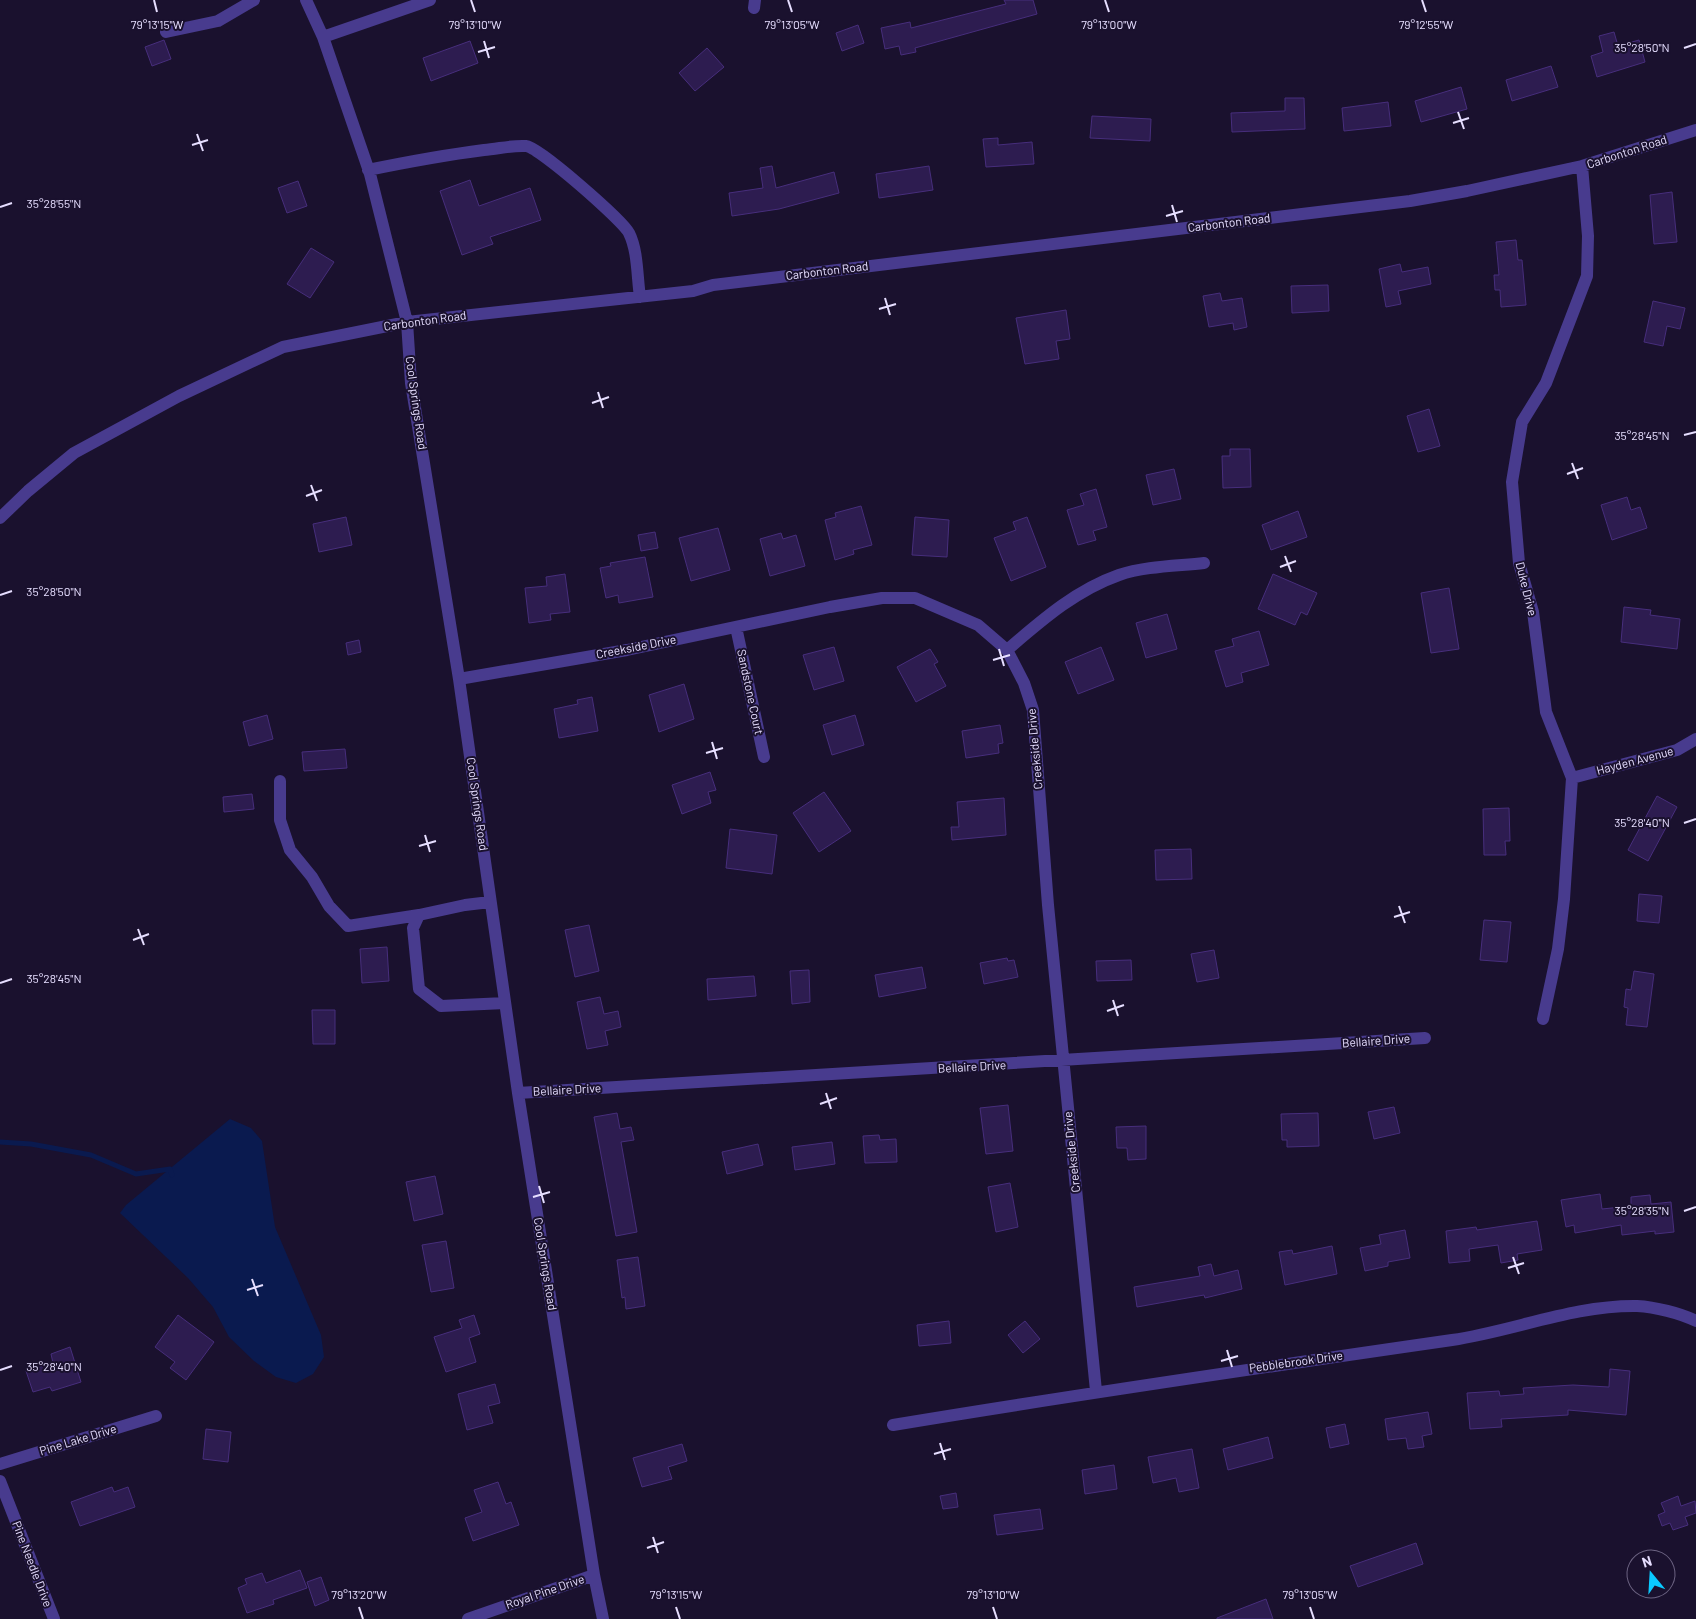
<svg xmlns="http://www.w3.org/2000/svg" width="1696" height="1619" viewBox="0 0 1696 1619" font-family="Barlow,sans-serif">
<rect width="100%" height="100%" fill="#1a112e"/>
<!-- water -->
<path fill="#0a1a4f" d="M230 1119 251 1128 262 1141 275 1227 321 1335 324 1357 313 1374 296 1383 276 1377 254 1361 229 1337 213 1307 188 1278 120 1213 126 1205Z"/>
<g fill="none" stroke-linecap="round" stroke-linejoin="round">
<!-- stream -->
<path stroke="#0a1a4f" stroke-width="5" d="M0 1142 31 1144 91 1155 136 1174 170 1169 172 1175"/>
</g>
<!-- building -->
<path fill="#2d1c50" stroke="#472e7c" d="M1004 0H1033L1037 14 915 48 916 52 901 55 899 46 885 49 881 28 910 22 911 28 1006 4Z
M858 25 864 43 842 51 836 33Z
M1614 32 1618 46 1639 40 1645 62 1597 77 1591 56 1603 52 1599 36Z
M164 40 171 59 152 66 145 47Z
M470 41 478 63 431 81 423 58Z
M707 48 724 67 695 91 679 73Z
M1551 66 1558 87 1512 101 1506 80Z
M1461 87 1467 109 1421 122 1415 101Z
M1285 98H1304L1305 129 1232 132 1231 113 1285 111Z
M1388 102 1391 126 1344 131 1342 108Z
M1092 116 1151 119 1150 141 1090 138Z
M998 138V145L1032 142 1034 164 986 167 983 139Z
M772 166 776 188 834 172 839 193 779 209 732 216 729 193 763 188 760 168Z
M929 166 933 190 879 198 876 174Z
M470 180 479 206 530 188 541 220 490 237 493 244 462 255 440 191Z
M298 181 307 206 287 213 278 188Z
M1672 192 1677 242 1654 244 1650 195Z
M1516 240 1518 260H1522L1526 305 1501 307 1500 290H1495L1494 275H1499L1496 242Z
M311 248 334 262 310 298 287 284Z
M1400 264 1402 272 1428 267 1431 284 1398 291 1401 304 1386 307 1379 269Z
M1328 285 1329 311 1292 313 1291 286Z
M1220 293 1222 301 1242 298 1247 327 1234 330 1233 323 1209 327 1203 296Z
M1653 301 1685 308 1680 329 1667 326 1663 346 1644 342Z
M1066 310 1070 339 1056 341 1059 359 1025 364 1016 318Z
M1429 409 1440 446 1418 452 1407 416Z
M1230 449H1250L1251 487 1223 488 1222 456H1230Z
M1174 469 1181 499 1153 505 1146 475Z
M1096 489 1107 527 1093 531 1096 540 1078 545 1067 510 1084 505 1080 494Z
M1627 497 1631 510 1640 507 1647 528 1612 540 1601 505Z
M861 506 872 545 853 550 854 554 835 560 825 520 836 517 835 513Z
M1298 511 1307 537 1271 550 1262 525Z
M346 517 352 545 319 552 313 524Z
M915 517 949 520 947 557 912 555Z
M1027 517 1046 567 1011 581 994 538 1016 530 1013 522Z
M718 528 730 570 691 581 679 538Z
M655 532 658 548 641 551 638 535Z
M781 533 783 539 796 535 805 566 770 576 760 539Z
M645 557 653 597 619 603 618 595 606 598 600 568 611 566 610 563Z
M565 574 570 612 550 614 551 620 529 623 525 588 547 586 546 577Z
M1273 574 1317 593 1307 615 1301 612 1295 625 1258 609Z
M1449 588 1459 649 1431 653 1421 593Z
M1624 607 1651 610 1650 615 1680 619 1677 649 1621 642Z
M1167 614 1177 649 1146 658 1136 623Z
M1259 631 1269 665 1241 673 1243 682 1226 687 1215 651 1234 646 1232 639Z
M359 640 361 652 348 655 346 643Z
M834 647 844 681 814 690 803 655Z
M1101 647 1114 680 1078 694 1065 662Z
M930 649 938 662 934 664 946 686 916 702 897 667Z
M684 684 694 719 659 732 649 695Z
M592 697 598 731 559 738 554 709 578 704 577 700Z
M267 715 273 739 249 746 243 722Z
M855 715 864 745 832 755 823 725Z
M1000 725 1003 743 998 744 999 753 966 758 962 731Z
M345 749 347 768 304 771 302 752Z
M710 772 716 790 708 792 711 803 682 814 672 785Z
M824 792 851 831 819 852 793 813Z
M252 794 254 809 224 812 223 797Z
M1657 796 1677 807 1648 861 1628 850Z
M1004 798 1006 835 952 840 951 827H959L957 802Z
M1509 808 1510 841H1505L1506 855H1484L1483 809Z
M730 829 777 835 772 874 726 868Z
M1191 849 1192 879 1156 880 1155 850Z
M1639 894 1662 896 1659 923 1637 921Z
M1484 920 1511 922 1507 962 1480 960Z
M589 925 599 971 575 977 565 930Z
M387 947 389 981 362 983 360 949Z
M1214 950 1219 978 1197 982 1191 954Z
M1007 958 1008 961 1014 960 1018 977 984 984 980 963Z
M1131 960 1132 980 1097 981 1096 961Z
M922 967 926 988 879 997 875 975Z
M809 970 810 1002 792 1004 790 971Z
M1634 971 1654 974 1647 1027 1626 1025 1628 1008 1624 1007 1626 989 1631 990Z
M754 976 756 996 708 1000 707 979Z
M600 997 604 1014 618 1011 621 1027 605 1031 608 1045 587 1049 577 1002Z
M312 1010H335V1044H313Z
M1008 1105 1013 1151 986 1154 980 1108Z
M1394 1107 1400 1133 1374 1139 1368 1112Z
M617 1113 620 1129 631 1127 634 1140 621 1142 637 1232 616 1236 594 1117Z
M1318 1113 1319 1146 1287 1147V1140H1282L1281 1114Z
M1146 1126V1159L1128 1160 1127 1148H1117L1116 1127Z
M879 1135 880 1140 896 1139 897 1162 865 1163 863 1136Z
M832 1142 835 1164 795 1170 792 1147Z
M758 1144 763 1165 727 1174 722 1152Z
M435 1176 443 1214 414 1221 406 1182Z
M1010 1183 1018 1227 996 1232 988 1187Z
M1600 1194 1602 1209 1631 1206V1197L1650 1195 1651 1204 1671 1202 1674 1232 1655 1234V1231L1622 1235 1621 1225 1575 1233 1574 1225 1566 1227 1561 1200Z
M1537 1221 1542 1250 1517 1254 1518 1260 1501 1263 1498 1245 1469 1249 1470 1261 1449 1263 1446 1231 1476 1227 1477 1230Z
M1405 1230 1410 1258 1388 1262V1266L1365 1271 1360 1248 1381 1244 1379 1235Z
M446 1241 454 1288 431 1292 422 1245Z
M1332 1246 1337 1274 1285 1285 1279 1252 1292 1250 1293 1254Z
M638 1257 645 1306 626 1309 625 1297 622 1298 617 1260Z
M1211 1264 1214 1276 1238 1270 1242 1289 1205 1298 1204 1295 1137 1307 1134 1287 1200 1276 1198 1267Z
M178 1315 214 1342 186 1380 170 1368 175 1362 155 1347Z
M474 1315 480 1334 469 1338 476 1362 446 1372 434 1337 462 1328 459 1320Z
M949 1321 951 1343 919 1346 917 1325Z
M1025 1321 1040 1339 1023 1353 1008 1335Z
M70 1347 81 1382 52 1391 50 1387 33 1392 26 1371 53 1363 51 1354Z
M1610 1369 1630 1371 1626 1415 1568 1410V1415L1501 1419 1502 1427 1470 1429 1467 1393 1499 1391 1500 1396 1524 1394 1523 1388 1573 1385 1609 1387Z
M495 1384 500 1403 488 1406 493 1423 467 1430 458 1394Z
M1428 1412 1432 1434 1422 1436 1424 1447 1408 1449 1406 1438 1388 1440 1385 1419Z
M1345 1424 1349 1444 1330 1448 1326 1428Z
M206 1429 231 1432 228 1462 203 1459Z
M1268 1437 1273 1458 1228 1470 1223 1449Z
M682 1444 687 1461 668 1467 672 1479 642 1487 633 1458Z
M1192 1449 1199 1488 1179 1492 1176 1478 1153 1483 1148 1457Z
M1114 1465 1117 1489 1085 1494 1082 1470Z
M498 1482 506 1504 511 1502 519 1525 473 1541 465 1518 482 1512 474 1490Z
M112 1487 114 1492 128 1487 135 1507 80 1526 71 1502Z
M956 1493 958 1507 943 1509 940 1496Z
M1678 1496 1681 1506 1695 1501 1696 1513 1685 1517 1688 1525 1673 1530 1670 1523 1662 1526 1658 1515 1665 1512 1661 1503Z
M1040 1509 1043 1529 997 1535 994 1515Z
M1416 1543 1423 1564 1358 1587 1350 1566Z
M300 1570 307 1588 273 1600 274 1604 247 1613 238 1588 247 1584 245 1579 262 1573 266 1583Z
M321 1577 329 1600 315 1606 307 1582Z
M1266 1599 1273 1619H1217V1618Z"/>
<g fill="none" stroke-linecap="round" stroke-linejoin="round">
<!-- minor -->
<path stroke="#483b8e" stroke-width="12" d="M306 0 323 37 370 174 407 322 411 383 459 679 518 1093 594 1575 603 1619
M754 8 755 0
M166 32 218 21 254 0
M323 37 430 0
M368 170C407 162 445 155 484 150 498 149 512 145 526 146 539 147 622 220 629 233 638 251 637 277 640 297
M0 518 28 491 74 453 179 396 283 347 407 322 693 291 713 285 1410 201 1467 191 1582 166 1696 130
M736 627 764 757
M1007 650C1042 620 1076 590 1119 575 1145 566 1177 566 1204 563
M459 679 627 650 830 607 882 598H915L978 625 1007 650 1024 683 1033 710 1048 905 1096 1391
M1572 778 1677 750 1696 739
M280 781V820L290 850 312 877 329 906 348 926 419 915
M490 902 465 905 419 915 413 928 419 989 441 1006 505 1003
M1543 1019 1558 949 1564 899 1572 778 1546 712 1533 612 1519 563 1512 482 1522 422 1546 383 1587 276 1588 236 1582 166
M518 1093 1425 1038
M893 1425C1079 1394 1265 1367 1452 1340 1514 1331 1574 1305 1637 1306 1655 1307 1680 1313 1696 1321
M0 1464 156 1416
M0 1481 54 1619
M468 1619 594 1575"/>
</g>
<!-- ticks -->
<path fill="none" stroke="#e6deff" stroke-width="2" d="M154 0 157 12M471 0 475 12M788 0 792 12M1105 0 1109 12M1422 0 1426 12M484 41 489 58M1684 48 1696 44M478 52 495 47M1458 112 1464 129M1453 123 1469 118M197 134 203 151M192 145 208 140M1172 205 1177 222M0 207 12 203M1166 216 1183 211M885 298 890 315M879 309 896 304M598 392 603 408M592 403 609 397M1684 435 1696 432M1572 463 1578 479M1567 474 1583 468M311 485 317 501M306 496 322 490M1285 556 1291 572M1280 567 1296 561M0 595 12 591M999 649 1004 666M993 660 1010 655M712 742 717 759M706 753 723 748M1684 823 1696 819M425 835 430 852M419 846 436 841M1399 906 1405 923M1394 917 1410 912M138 929 144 945M133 940 149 934M0 983 12 979M1113 1000 1118 1016M1107 1011 1124 1005M826 1093 831 1109M820 1104 837 1098M539 1186 544 1203M533 1197 550 1192M1684 1211 1696 1207M1513 1257 1519 1274M1508 1268 1524 1263M252 1279 258 1296M247 1290 263 1285M1227 1350 1232 1367M1221 1361 1238 1356M0 1370 12 1366M940 1443 945 1460M934 1454 951 1449M653 1537 658 1553M647 1548 664 1542M359 1607 363 1619M676 1607 680 1619M993 1607 997 1619M1310 1607 1314 1619"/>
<g text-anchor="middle" stroke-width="4" stroke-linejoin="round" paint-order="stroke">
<!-- street labels -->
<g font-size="12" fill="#e6deff" stroke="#1a112e">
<text transform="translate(1627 152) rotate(-18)" y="4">Carbonton Road</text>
<text transform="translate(1229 223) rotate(-7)" y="4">Carbonton Road</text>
<text transform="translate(827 271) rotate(-7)" y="4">Carbonton Road</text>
<text transform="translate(425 321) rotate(-8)" y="4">Carbonton Road</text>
<text transform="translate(416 403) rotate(82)" y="4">Cool Springs Road</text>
<text transform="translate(1526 589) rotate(76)" y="4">Duke Drive</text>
<text transform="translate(636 647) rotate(-11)" y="4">Creekside Drive</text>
<text transform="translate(750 692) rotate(78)" y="4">Sandstone Court</text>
<text transform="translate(1035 749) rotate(-95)" y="4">Creekside Drive</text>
<text transform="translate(1635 761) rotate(-15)" y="4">Hayden Avenue</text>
<text transform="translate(477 804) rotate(82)" y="4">Cool Springs Road</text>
<text transform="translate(1376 1041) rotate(-4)" y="4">Bellaire Drive</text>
<text transform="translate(972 1067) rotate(-3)" y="4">Bellaire Drive</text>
<text transform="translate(567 1090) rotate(-3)" y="4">Bellaire Drive</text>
<text transform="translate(1072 1152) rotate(-96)" y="4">Creekside Drive</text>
<text transform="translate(545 1264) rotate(81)" y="4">Cool Springs Road</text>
<text transform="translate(1296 1362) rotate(-8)" y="4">Pebblebrook Drive</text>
<text transform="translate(78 1440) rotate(-17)" y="4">Pine Lake Drive</text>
<text transform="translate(32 1564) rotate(69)" y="4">Pine Needle Drive</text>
<text transform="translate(545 1592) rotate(-19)" y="4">Royal Pine Drive</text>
</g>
</g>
<g font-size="12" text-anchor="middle" fill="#e6deff" stroke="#1a112e" stroke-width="4" stroke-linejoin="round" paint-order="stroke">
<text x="157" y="29">79°13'15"W</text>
<text x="475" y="29">79°13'10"W</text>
<text x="792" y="29">79°13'05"W</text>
<text x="1109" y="29">79°13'00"W</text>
<text x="1426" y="29">79°12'55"W</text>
<text x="1642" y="52">35°28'50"N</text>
<text x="54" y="208">35°28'55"N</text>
<text x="1642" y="440">35°28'45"N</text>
<text x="54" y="596">35°28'50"N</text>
<text x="1642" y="827">35°28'40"N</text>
<text x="54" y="983">35°28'45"N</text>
<text x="1642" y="1215">35°28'35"N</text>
<text x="54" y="1371">35°28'40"N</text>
<text x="359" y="1599">79°13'20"W</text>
<text x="676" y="1599">79°13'15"W</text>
<text x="993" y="1599">79°13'10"W</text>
<text x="1310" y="1599">79°13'05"W</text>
</g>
<!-- north arrow -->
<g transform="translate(1651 1574) rotate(342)"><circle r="24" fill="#1a112e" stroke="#6c6382"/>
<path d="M0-4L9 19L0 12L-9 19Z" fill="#0ac9ff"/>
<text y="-8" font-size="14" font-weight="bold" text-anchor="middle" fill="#e6deff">N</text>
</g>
</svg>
